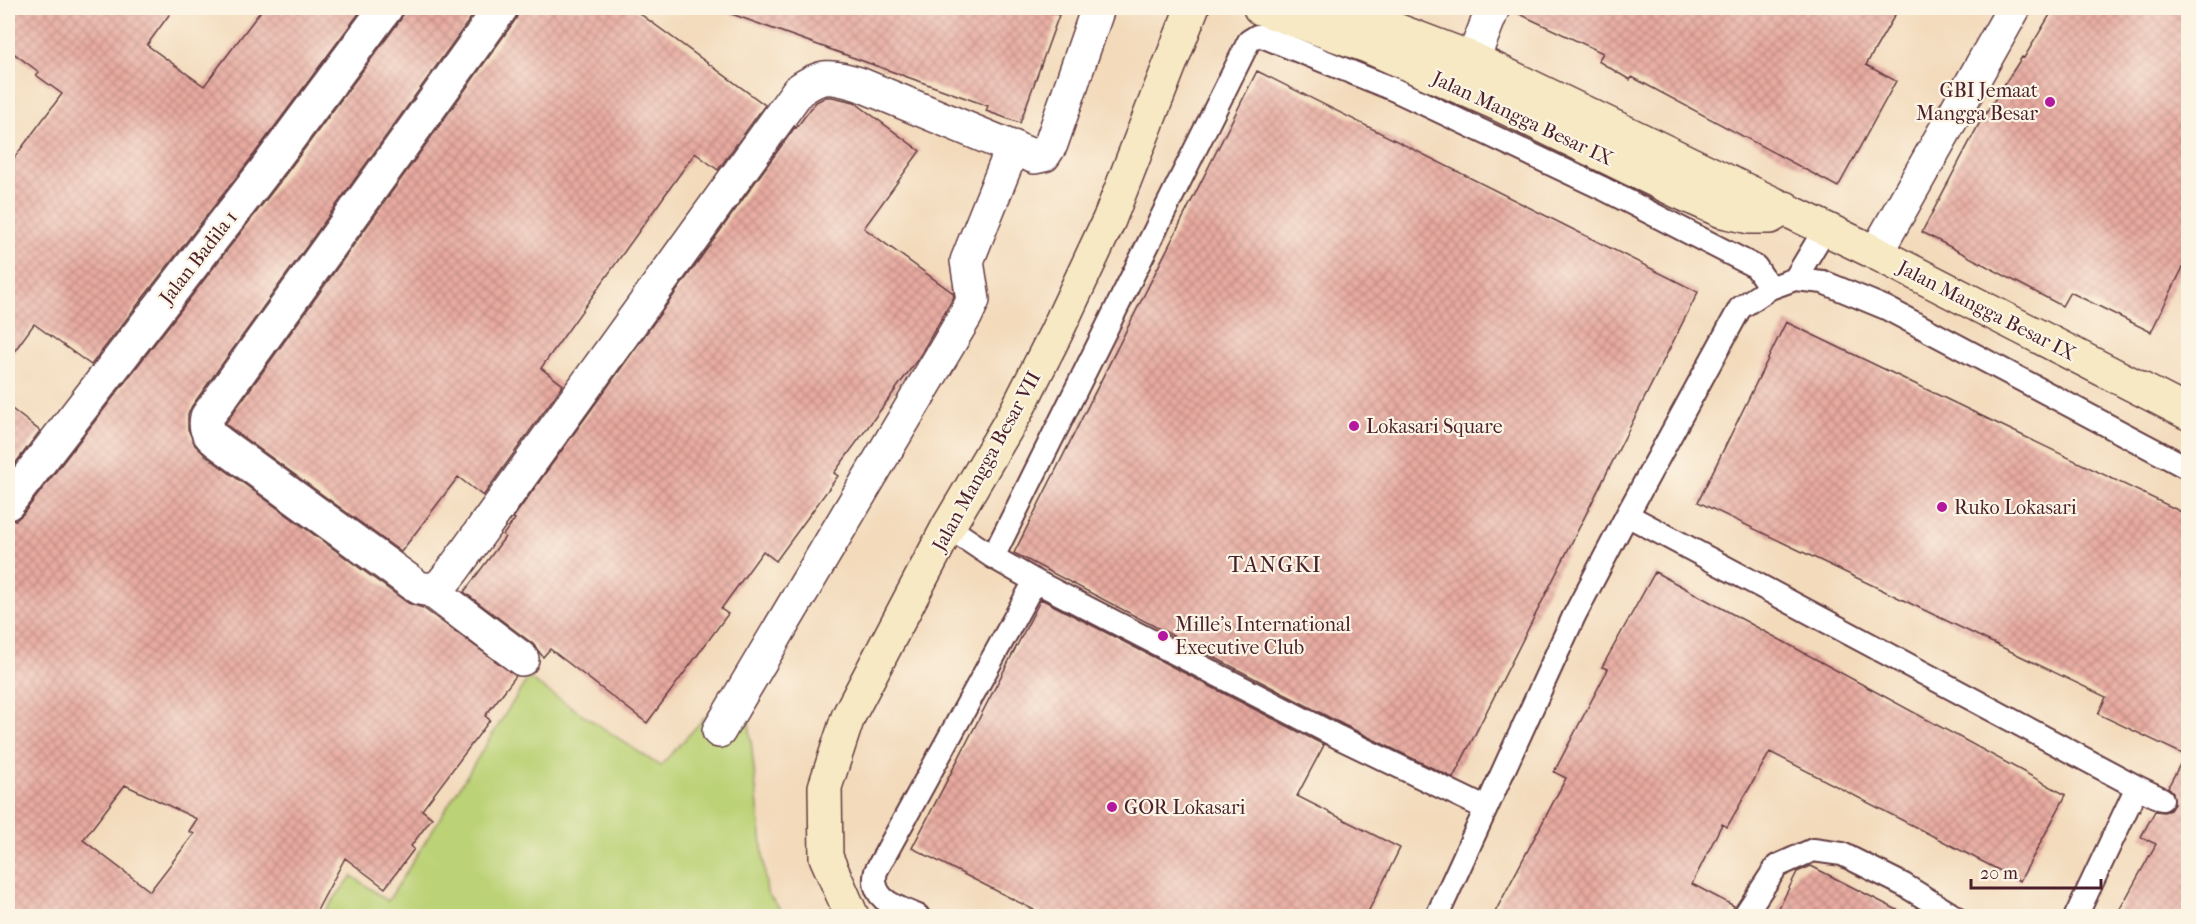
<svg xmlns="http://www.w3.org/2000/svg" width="2196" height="924" viewBox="0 0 2196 924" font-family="'IM FELL French Canon',serif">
<defs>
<pattern id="building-cross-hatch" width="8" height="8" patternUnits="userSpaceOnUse" patternTransform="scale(1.5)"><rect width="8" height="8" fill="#e8aaa0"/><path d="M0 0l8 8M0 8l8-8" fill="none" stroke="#be8a83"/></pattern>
</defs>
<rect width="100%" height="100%" fill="#fcf5e5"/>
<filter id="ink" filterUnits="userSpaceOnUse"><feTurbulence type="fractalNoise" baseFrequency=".0167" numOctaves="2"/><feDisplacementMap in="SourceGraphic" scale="12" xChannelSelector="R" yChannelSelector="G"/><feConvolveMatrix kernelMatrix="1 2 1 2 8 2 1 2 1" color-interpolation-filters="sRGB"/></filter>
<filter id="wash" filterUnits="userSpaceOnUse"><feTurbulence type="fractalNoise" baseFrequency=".008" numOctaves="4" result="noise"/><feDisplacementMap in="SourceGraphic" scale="24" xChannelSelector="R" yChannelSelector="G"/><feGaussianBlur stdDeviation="1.35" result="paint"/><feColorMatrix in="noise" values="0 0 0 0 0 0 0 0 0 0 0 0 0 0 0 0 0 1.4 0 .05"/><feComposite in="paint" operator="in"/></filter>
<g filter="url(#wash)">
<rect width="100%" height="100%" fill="#f3dabb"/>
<!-- grass -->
<path fill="#bbd276" stroke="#827850" stroke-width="1.5" d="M528 678 660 766 723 698 748 712 767 893 786 916H321L352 876 388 901Z"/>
<g id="blocks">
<!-- building -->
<path fill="url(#building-cross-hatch)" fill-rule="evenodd" d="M8 8H174L147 45 204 86 263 8H363L249 161 91 365 34 324 8 360V166L62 94 36 75 39 72 8 49Z
M404 8H478L192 406 188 414V429L195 445 206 456 408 603 423 608 516 676 485 716 490 720 422 810 432 818 411 846 414 849 385 888 345 858 314 916H8V521L16 520 23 514 279 183 401 19ZM125 785 197 819 189 831 194 834 150 891 83 840Z
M519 8H632L765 105 718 170 695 153 541 368 563 385 483 496 458 477 401 552 225 424 516 19Z
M726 8H1036L1059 15 1020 123 986 111 988 106 726 12Z
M1511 8H1899L1866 65 1896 81 1838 187 1632 77 1630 80 1598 61 1603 53 1511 10Z
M2054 8H2188V257L2151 332 2070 292 2062 306 1922 232 1979 124 2022 57 2024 58Z
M1257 71 1698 292 1453 778 1344 725 1014 553Z
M832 97 854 102 920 151 864 228 953 293 954 297 918 359 834 473 838 476 776 561 763 551 721 609 728 614 647 723 550 649 543 657 533 644 464 592 505 537 503 535 515 519 513 518 795 127 796 128 816 102 826 97Z
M1786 322 2188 515V916H2116L2156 844 2141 837 2155 811 2164 812 2170 810 2174 804 2173 792 2168 787 2185 755 2098 714 2106 697 1698 502Z
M8 406 40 431 8 473Z
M1655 572 2066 795 2020 881 1770 752 1727 827 1722 824 1692 884 1734 906 1731 916H1493L1566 778 1554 772 1608 669 1602 667Z
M1041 599 1324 745 1297 796 1400 848 1366 916H1046L912 848Z
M1811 866 1909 916H1775L1797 872Z"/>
</g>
</g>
<g filter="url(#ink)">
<use href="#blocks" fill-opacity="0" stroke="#633b41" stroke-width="1.5"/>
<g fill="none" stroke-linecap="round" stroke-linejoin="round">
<!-- lane casing -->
<g stroke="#633b41" stroke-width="26">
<path id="lane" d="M1795 279 1825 229
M1627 515 2137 787 2076 916
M948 527 993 557 1035 581 1338 737 1485 808
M993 557 1249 41 1257 36H1262L1395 90 1604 189 1756 267 1770 288
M2137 787 2162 799
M918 916C897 907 869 900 876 871L1035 581
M1437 916 1574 616 1627 515 1740 308 1770 288 1795 279 1823 282 1886 308 2188 468
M1744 916 1777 866 1813 850 1842 854 1904 885 1954 916"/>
</g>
<!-- street casing -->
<g stroke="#633b41" stroke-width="36">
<path id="street" d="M501 8 207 417C203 433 214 439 225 447L419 588 431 590 522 659
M1473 59 1493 8
M1876 253 2014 8
M8 503 264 172 386 8
M431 590 441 585 453 570 798 91C823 73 831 76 859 84L1035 157 1044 155 1051 144 1098 8
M719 731 966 315 973 300 967 261 1013 147"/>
</g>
<!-- secondary casing -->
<g stroke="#633b41" stroke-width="36">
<path id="secondary" d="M1260 8 1367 46 1498 104 1679 192 1722 211 1749 217H1770L1785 208
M1338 8 1473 59 1876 253 2188 413
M852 916 826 857 825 787 848 717 948 527 1016 412 1056 333 1109 220 1192 8"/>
</g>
<!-- lane -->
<use href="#lane" stroke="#fff" stroke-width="22"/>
<!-- street -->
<use href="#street" stroke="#fff" stroke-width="33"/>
<!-- secondary -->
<use href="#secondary" stroke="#f6e9c3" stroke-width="33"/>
</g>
</g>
<!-- markers -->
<g fill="#b5179e" stroke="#fcf5e5" stroke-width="2">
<circle cx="2050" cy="102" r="6"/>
<circle cx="1354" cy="426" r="6"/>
<circle cx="1942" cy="507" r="6"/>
<circle cx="1163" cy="636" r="6"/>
<circle cx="1112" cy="807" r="6"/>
</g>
<g text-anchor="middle" stroke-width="4.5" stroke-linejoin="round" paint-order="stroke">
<!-- poi labels -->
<g font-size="20" fill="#4a1f2b" stroke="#fcf5e5" text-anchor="start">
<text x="2038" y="97" text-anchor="end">GBI Jemaat<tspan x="2038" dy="23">Mangga Besar</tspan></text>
<text x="1366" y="433">Lokasari Square</text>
<text x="1954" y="514">Ruko Lokasari</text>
<text x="1175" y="631">Mille's International<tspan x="1175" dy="23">Executive Club</tspan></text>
<text x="1124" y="814">GOR Lokasari</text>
</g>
<!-- street labels -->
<g font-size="20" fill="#4a1f2b" stroke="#fcf5e5">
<text transform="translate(1523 118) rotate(25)" y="7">Jalan Mangga Besar IX</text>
<text transform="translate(198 257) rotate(-52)" y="7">Jalan Badila 1</text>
<text transform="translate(1987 310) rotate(27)" y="7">Jalan Mangga Besar IX</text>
<text transform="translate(986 461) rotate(-61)" y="7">Jalan Mangga Besar VII</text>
</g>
<!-- quarter labels -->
<g font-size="22" letter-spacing="1.5" fill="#4a1f2b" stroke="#fcf5e5">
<text x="1275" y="572">TANGKI</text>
</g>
</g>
<!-- margin -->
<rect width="2196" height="924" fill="none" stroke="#fcf5e5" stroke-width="30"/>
<!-- scale -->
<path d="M1971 879v9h130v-9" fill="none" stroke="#4a1f2b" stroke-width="3"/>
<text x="1980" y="879" font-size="18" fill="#4a1f2b" stroke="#fcf5e5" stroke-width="4.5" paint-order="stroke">20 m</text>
</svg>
